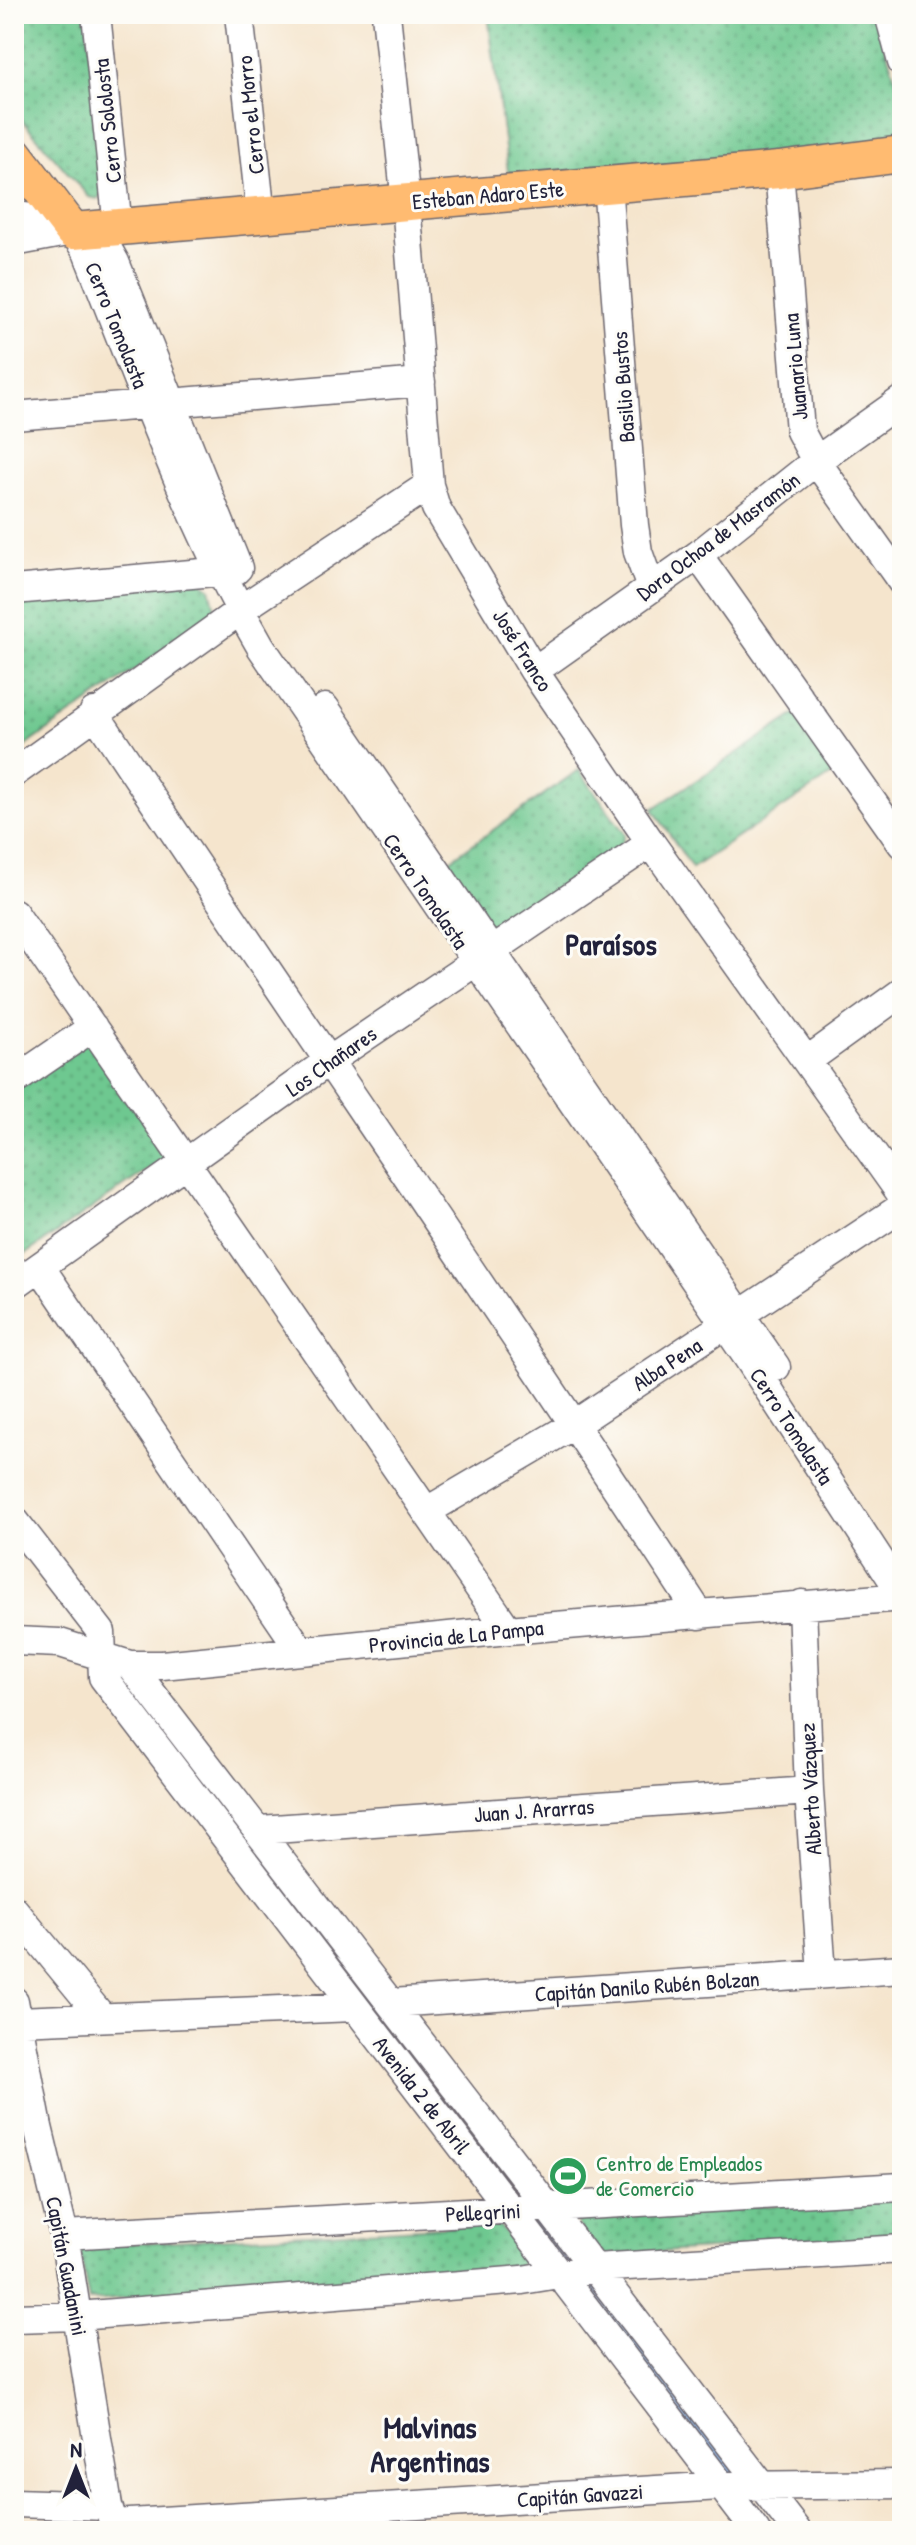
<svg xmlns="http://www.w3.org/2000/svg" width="916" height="2545" viewBox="0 0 916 2545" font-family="'Patrick Hand',sans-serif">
<defs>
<pattern id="grass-dots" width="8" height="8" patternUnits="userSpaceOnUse" patternTransform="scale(2)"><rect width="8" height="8" fill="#6ec890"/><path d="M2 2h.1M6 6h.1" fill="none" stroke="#5aa277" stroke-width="1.8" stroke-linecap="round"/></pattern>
</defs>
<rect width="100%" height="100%" fill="#fdfcf7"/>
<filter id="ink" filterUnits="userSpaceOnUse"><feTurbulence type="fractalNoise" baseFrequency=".0125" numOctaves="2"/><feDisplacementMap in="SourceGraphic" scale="16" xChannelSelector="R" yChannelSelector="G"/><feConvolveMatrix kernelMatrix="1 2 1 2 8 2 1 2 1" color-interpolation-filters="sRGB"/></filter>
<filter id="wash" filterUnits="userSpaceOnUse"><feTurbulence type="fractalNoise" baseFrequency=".006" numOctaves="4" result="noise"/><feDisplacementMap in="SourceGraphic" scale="32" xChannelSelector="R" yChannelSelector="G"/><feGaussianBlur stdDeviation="1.8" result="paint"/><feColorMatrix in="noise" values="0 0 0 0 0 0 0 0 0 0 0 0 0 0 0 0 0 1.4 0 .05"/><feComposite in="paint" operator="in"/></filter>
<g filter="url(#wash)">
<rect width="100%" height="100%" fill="#f5e5cd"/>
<!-- grass -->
<path fill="url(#grass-dots)" stroke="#487566" stroke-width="2" d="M14 14H86L103 193 98 199 89 197 14 111Z
M488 14H874L902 98V144L509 180Z
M199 580 210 588 216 613 14 754V600Z
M799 712 838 771 692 868 653 809Z
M579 770 625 834 619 852 502 931 488 929 443 865Z
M88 1040 169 1155 14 1262V1090Z
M902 2197V2237L597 2256 577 2223 586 2218Z
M498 2224 524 2259 516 2270 89 2301 79 2246Z
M595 2281 741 2473 726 2474 580 2283Z"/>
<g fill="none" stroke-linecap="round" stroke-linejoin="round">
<!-- canal -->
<path stroke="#719fda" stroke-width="20" d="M154 1719 516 2193
M539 2222 569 2262
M585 2283 734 2473"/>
</g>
</g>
<g filter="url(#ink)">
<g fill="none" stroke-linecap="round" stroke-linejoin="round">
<!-- minor casing -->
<g stroke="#6c666e" stroke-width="31">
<path id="minor" d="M96 14 118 228
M239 14 261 216
M386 14 406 203 429 485 436 508 534 671 651 843 902 1195
M889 14 902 62
M779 170 800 431 816 461 902 582
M607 184 634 525 638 552 651 588
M14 218 25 217 73 231
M97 230 115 262 238 568
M73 231 87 252C140 385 189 523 261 647L748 1358 902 1594
M14 242 72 231
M14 416 421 382
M698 555 902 844
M14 590 236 570
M534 671 698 555 816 461 902 400
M325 708 776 1367
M94 712C294 1014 502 1311 700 1615
M14 773 252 602 429 485
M14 913 508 1630
M808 1060 902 992
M14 1081 93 1027
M41 1268 301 1651
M14 1285 326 1063 651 843
M427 1511 575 1424 902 1207
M14 1520 101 1632 103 1677 756 2531
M802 1604 809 1791 822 1974
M14 1641 60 1643 130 1665H162L508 1630 902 1597
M130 1665 797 2531
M260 1830 809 1791
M14 1910 102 2017
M14 2001 38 2127 64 2235 108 2506 116 2531
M392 2003 902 1969
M18 2021 354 2007
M64 2235 902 2187
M14 2318 78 2316 522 2280 595 2268 902 2249
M14 2503 108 2506
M114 2524 720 2486 902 2484"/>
</g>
<!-- major casing -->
<g stroke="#6c666e" stroke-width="39">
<path id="major" d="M14 154 73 231 779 170 902 154"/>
</g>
<!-- minor -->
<use href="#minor" stroke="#fff" stroke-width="28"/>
<!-- major -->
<use href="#major" stroke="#ffbb71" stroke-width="36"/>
</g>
</g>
<!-- icons -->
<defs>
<g id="stadium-disc" transform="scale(2)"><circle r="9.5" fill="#2e9e5b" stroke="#fdfcf7"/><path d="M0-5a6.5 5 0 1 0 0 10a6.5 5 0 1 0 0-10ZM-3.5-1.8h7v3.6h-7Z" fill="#fff"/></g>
</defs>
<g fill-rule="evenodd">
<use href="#stadium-disc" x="568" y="2176"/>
</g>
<g text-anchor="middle" stroke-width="6" stroke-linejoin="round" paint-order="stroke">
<!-- street labels -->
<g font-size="22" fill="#22223b" stroke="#fdfcf7">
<text transform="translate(250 115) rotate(-96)" y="8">Cerro el Morro</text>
<text transform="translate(107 121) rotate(-96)" y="8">Cerro Sololosta</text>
<text transform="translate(488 195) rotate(-5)" y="8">Esteban Adaro Este</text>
<text transform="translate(117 325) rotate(68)" y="8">Cerro Tomolasta</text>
<text transform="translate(795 367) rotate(-95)" y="8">Juanario Luna</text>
<text transform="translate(623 387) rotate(-94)" y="8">Basilio Bustos</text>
<text transform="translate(718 536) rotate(-37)" y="8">Dora Ochoa de Masramón</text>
<text transform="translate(523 650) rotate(58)" y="8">José Franco</text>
<text transform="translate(426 891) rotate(56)" y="8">Cerro Tomolasta</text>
<text transform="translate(331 1061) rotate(-35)" y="8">Los Chañares</text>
<text transform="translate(667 1364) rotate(-33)" y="8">Alba Pena</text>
<text transform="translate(792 1426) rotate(57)" y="8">Cerro Tomolasta</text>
<text transform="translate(456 1636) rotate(-6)" y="8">Provincia de La Pampa</text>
<text transform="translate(810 1789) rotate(-93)" y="8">Alberto Vázquez</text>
<text transform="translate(534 1810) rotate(-4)" y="8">Juan J. Ararras</text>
<text transform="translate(647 1986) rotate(-4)" y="8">Capitán Danilo Rubén Bolzan</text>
<text transform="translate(422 2095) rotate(52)" y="8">Avenida 2 de Abril</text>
<text transform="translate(483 2212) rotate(-3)" y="8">Pellegrini</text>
<text transform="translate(67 2266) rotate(79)" y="8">Capitán Guadanini</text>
<text transform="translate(580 2495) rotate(-4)" y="8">Capitán Gavazzi</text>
</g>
<!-- leisure labels -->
<g font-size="22" fill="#27864d" stroke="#fdfcf7" text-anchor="start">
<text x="596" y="2171">Centro de Empleados<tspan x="596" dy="25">de Comercio</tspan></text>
</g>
<!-- district labels -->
<g font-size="30" font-weight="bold" fill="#22223b" stroke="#fdfcf7">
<text x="611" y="955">Paraísos</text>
<text x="430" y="2438">Malvinas<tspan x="430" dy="34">Argentinas</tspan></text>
</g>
</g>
<!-- margin -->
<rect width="916" height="2545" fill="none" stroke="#fdfcf7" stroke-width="48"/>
<!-- north arrow -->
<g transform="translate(76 2469)" stroke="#fdfcf7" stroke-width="6" paint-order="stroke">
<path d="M0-6L14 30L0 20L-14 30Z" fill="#22223b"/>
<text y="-12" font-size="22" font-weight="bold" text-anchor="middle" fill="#22223b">N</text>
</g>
</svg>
